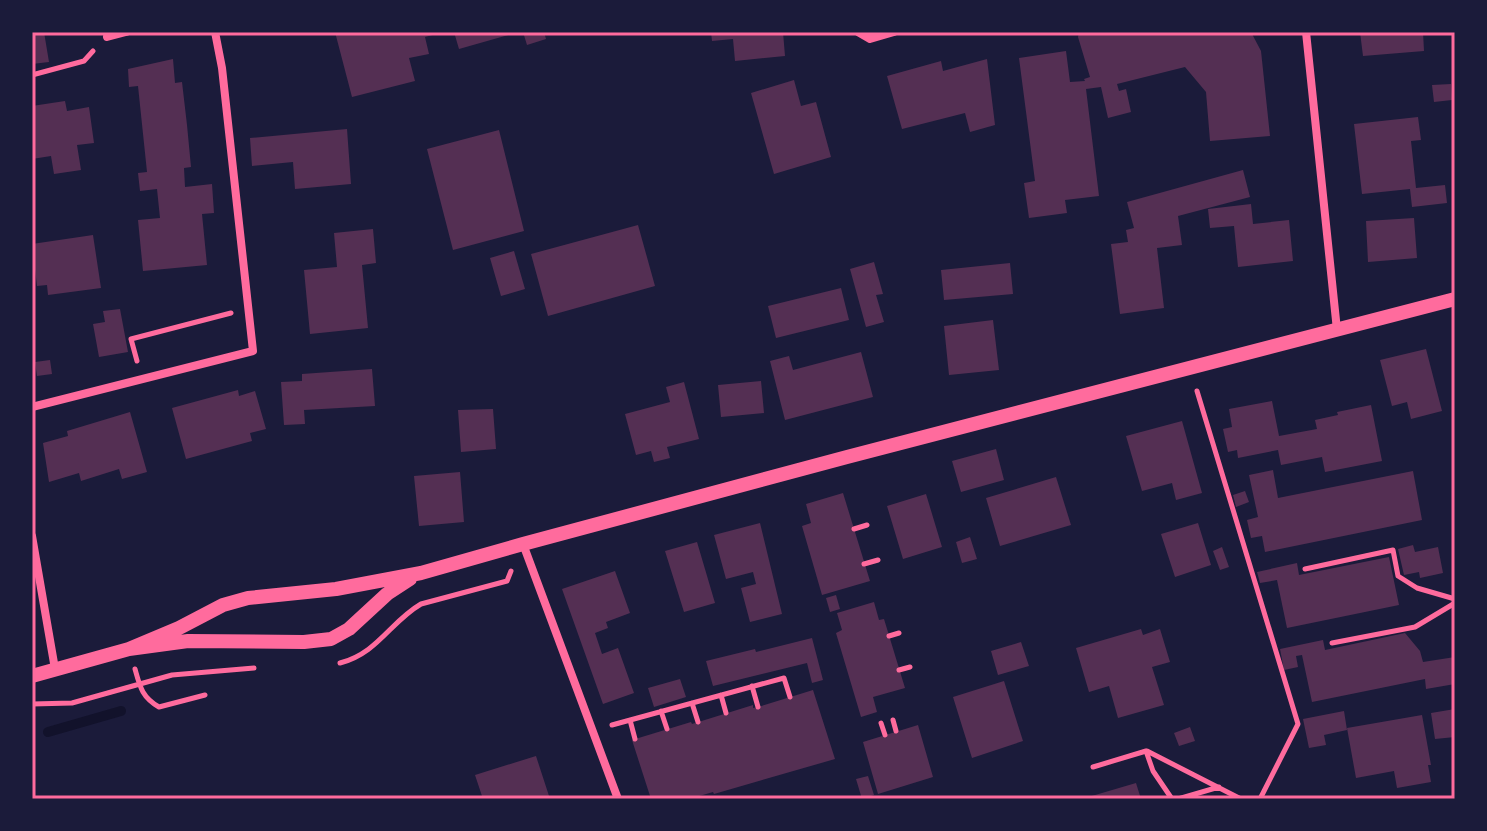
<svg xmlns="http://www.w3.org/2000/svg" width="1487" height="831" viewBox="0 0 1487 831" font-family="Karla,sans-serif">
<rect width="100%" height="100%" fill="#1b1b3a"/>
<g fill="none" stroke-linecap="round" stroke-linejoin="round">
<!-- stream -->
<path stroke="#12122b" stroke-width="10" d="M48 732 121 711"/>
</g>
<!-- building -->
<path fill="#542f53" d="M32 32H44L49 62 32 64Z
M335 32H439L440 33 425 37 429 54 409 58 415 81 352 97Z
M454 32H515V33L459 49Z
M523 32H544L546 39 527 45Z
M711 32H783L785 56 735 61 733 39 712 41Z
M1079 32H1251L1261 51 1270 136 1210 141 1206 92 1185 67 1117 84 1119 91 1126 89 1131 112 1108 118 1101 87 1086 89 1099 196 1065 200 1067 213 1029 218 1024 183 1035 181 1019 58 1066 51 1070 82 1085 81 1084 79 1090 77 1078 37Z
M1360 32H1423L1424 51 1363 56Z
M173 59 175 83 182 82 187 125 191 167 184 168 185 187 212 184 214 213 202 214 207 265 143 271 138 220 160 218 157 189 140 191 138 173 147 172 138 86 129 87 128 69Z
M987 59 995 125 970 132 965 113 902 129 887 76 941 61 943 71Z
M794 80 801 106 816 102 831 157 774 174 751 93Z
M1451 84 1452 100 1434 102 1432 85Z
M65 101 67 111 89 107 94 143 77 145 81 170 54 174 51 156 32 159V106Z
M1418 117 1421 140 1411 141 1416 188 1445 185 1447 203 1412 207 1410 189 1362 194 1354 124Z
M347 129 351 184 295 189 293 162 252 166 250 138Z
M499 130 524 231 453 250 427 149Z
M1243 170 1250 197 1178 216 1182 245 1157 248 1164 308 1120 314 1111 244 1128 242 1126 230 1134 228 1127 202Z
M1251 204 1253 224 1289 220 1293 261 1238 267 1234 226 1210 228 1208 209Z
M1414 218 1417 258 1368 262 1366 221Z
M638 225 655 286 548 316 531 254Z
M373 229 376 263 362 265 368 328 310 334 304 270 337 267 334 233Z
M93 235 101 288 48 295 47 285 37 286 32 244Z
M514 251 525 289 501 296 490 258Z
M874 262 883 294 876 295 884 322 866 327 850 269Z
M1010 263 1013 294 944 300 941 270Z
M841 288 849 320 776 338 768 306Z
M120 309 128 352 99 357 93 324 105 322 103 311Z
M993 320 999 370 949 375 944 326Z
M1426 349 1442 411 1411 419 1407 402 1392 406 1380 360Z
M861 352 873 397 785 420 770 361 789 356 793 370Z
M50 360 52 374 37 376 35 362Z
M372 369 375 406 304 410 305 424 284 425 281 382 302 381V374Z
M761 381 764 413 721 417 718 385Z
M684 382 699 439 667 447 670 458 654 462 651 451 636 455 625 414 670 402 666 387Z
M238 390 239 396 255 391 266 429 250 433 252 441 186 459 172 408Z
M1272 401 1279 436 1317 429 1315 420 1338 415 1337 412 1371 405 1382 461 1325 472 1322 457 1281 465 1278 450 1238 458 1237 450 1228 452 1223 429 1232 427 1229 409Z
M493 409 496 449 461 452 458 410Z
M130 412 147 472 122 479 119 469 81 481 79 473 49 482 43 443 68 436 67 431Z
M1182 421 1202 493 1176 500 1172 483 1142 491 1126 436Z
M996 449 1004 480 961 492 952 461Z
M1273 470 1278 498 1413 471 1422 520 1265 552 1262 536 1251 538 1247 520 1258 517 1249 475Z
M460 472 464 522 419 526 414 476Z
M1056 477 1071 525 1000 546 986 498Z
M1245 491 1249 502 1236 507 1233 495Z
M843 493 870 581 822 595 802 526 811 523 806 504Z
M926 494 942 547 903 559 887 506Z
M760 523 782 614 750 622 741 588 756 584 753 572 726 579 714 535Z
M1198 523 1211 565 1175 577 1161 534Z
M970 537 977 559 962 563 956 542Z
M697 542 715 603 684 612 665 551Z
M1413 545 1415 552 1438 547 1443 573 1420 578 1419 572 1404 575 1398 549Z
M1222 547 1229 567 1220 570 1213 551Z
M1389 557 1399 605 1287 628 1277 580 1260 583 1257 572 1297 563 1299 575Z
M615 571 630 613 606 622 608 628 595 633 602 654 618 648 634 693 603 704 562 589Z
M836 595 840 609 830 612 826 598Z
M874 602 879 620 884 619 905 688 873 697 877 712 861 717 836 633 842 630 837 613Z
M1141 629 1143 635 1160 629 1170 662 1152 667 1164 705 1118 718 1109 686 1089 692 1076 648Z
M1405 633 1420 651 1423 662 1455 657V684L1426 689 1425 679 1312 702 1302 655 1296 656 1298 667 1284 670 1280 649 1323 640 1325 650Z
M812 638 823 680 812 683 807 663 713 686 706 661 755 649 756 652Z
M1021 642 1029 666 998 675 991 651Z
M680 679 686 697 654 707 648 688Z
M1004 681 1023 741 972 758 953 697Z
M813 690 835 759 714 794 713 792 689 799H651L632 740 691 722 692 724 753 705V708L758 707Z
M1455 709V737L1435 739 1431 713Z
M1344 711 1347 730 1324 735 1326 745 1309 748 1303 719Z
M1422 715 1431 765H1428L1431 782 1397 788 1394 771 1356 778 1347 728Z
M918 725 933 777 878 794 863 742Z
M1190 727 1195 741 1179 746 1174 733Z
M536 756 550 799H483L475 775Z
M868 776 874 795 862 799 856 779Z
M1136 783 1141 799H1085V798Z"/>
<g fill="none" stroke-linecap="round" stroke-linejoin="round">
<!-- path -->
<path stroke="#ff6b9d" stroke-width="5" d="M32 75 84 61 93 51
M137 361 131 339 231 313
M1197 391 1298 724 1260 799
M854 529 867 525
M864 564 878 560
M1305 569 1393 550 1398 576 1417 588 1455 599
M889 636 899 633
M1332 643 1415 627 1455 603
M340 663C378 653 390 622 421 604L507 581 511 571
M135 669C140 687 142 697 159 707L205 695
M899 670 910 667
M752 686 758 707
M721 695 726 713
M692 703 698 722
M32 704 72 703 172 675 254 668
M661 711 667 729
M630 720 635 739
M893 720 896 731
M881 723 885 735
M612 725 784 678 790 697
M1147 751 1241 799
M1093 767 1146 751 1153 771 1172 799
M1178 799 1219 787"/>
<!-- minor -->
<path stroke="#ff6b9d" stroke-width="8" d="M858 32 870 39 894 32
M1306 32 1337 330
M107 37 126 32
M32 407 253 351 222 68 215 32
M32 536 55 669
M523 544 618 799"/>
<!-- tertiary -->
<path stroke="#ff6b9d" stroke-width="14" d="M129 649 179 628 223 605 248 598 336 589 421 573 523 544 847 457 1455 299
M32 676 129 649 188 641 304 642 331 639 349 629 387 594 410 579"/>
</g>
<!-- border -->
<rect width="1487" height="831" fill="none" stroke="#1b1b3a" stroke-width="68"/>
<rect x="34" y="34" width="1419" height="763" fill="none" stroke="#ff6b9d" stroke-width="3"/>
</svg>
